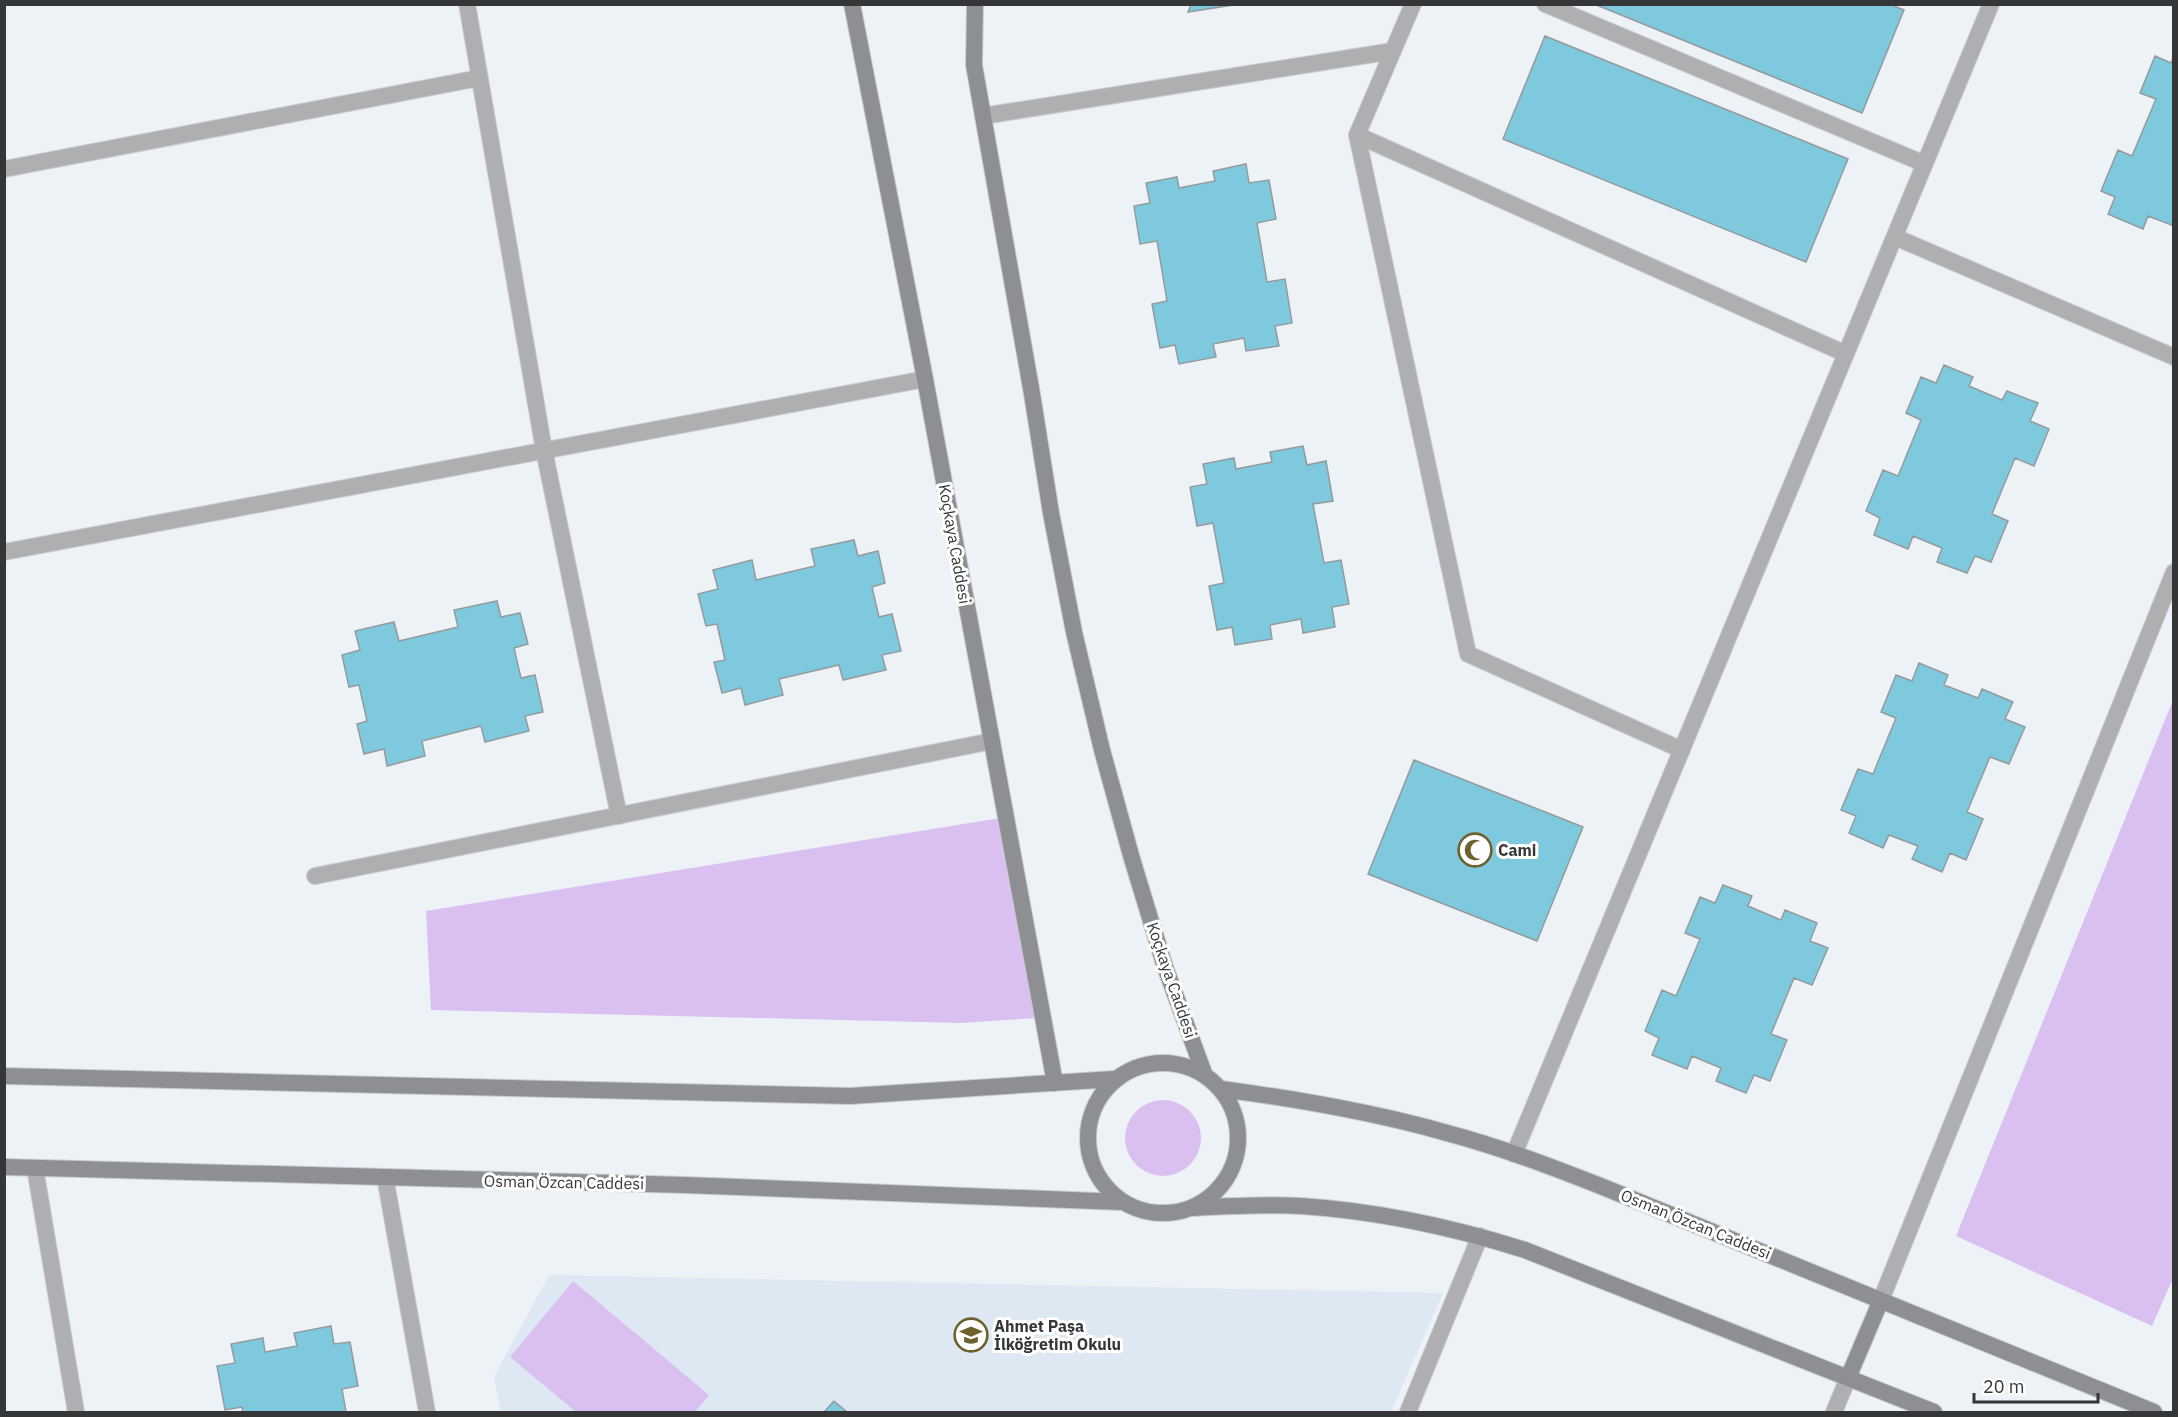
<svg xmlns="http://www.w3.org/2000/svg" width="2178" height="1417" viewBox="0 0 2178 1417" font-family="'IBM Plex Sans',sans-serif">
<rect width="100%" height="100%" fill="#edf2f7"/>
<!-- built -->
<path fill="#dde8f2" d="M549 1275 1443 1293 1391 1412H501L494 1377Z"/>
<!-- green -->
<path fill="#d9c0f1" d="M2173 700 2174 1276 2152 1326 1956 1236Z
M1013 816 1051 1017 961 1023 431 1010 426 911Z
M1125 1138a38 38 0 1 1 76 0a38 38 0 1 1-76 0Z
M573 1281 709 1395 695 1412H576L510 1357Z"/>
<!-- building -->
<path fill="#7ec9dd" stroke="#949b9d" stroke-width="1.5" d="M1191 4H1240L1188 12Z
M1594 4H1889L1904 10 1862 113Z
M1545 36 1848 159 1806 262 1503 139Z
M2155 56 2171 63 2174 56V226L2148 216 2143 229 2108 214 2115 197 2101 191 2118 150 2132 156 2156 99 2140 93Z
M1246 164 1249 183 1269 180 1276 219 1257 223 1267 282 1285 279 1292 323 1275 326 1279 346 1246 351 1244 338 1213 344 1216 357 1179 364 1175 345 1160 348 1152 304 1167 301 1157 241 1140 244 1134 206 1150 203 1146 183 1177 177 1179 188 1215 181 1213 171Z
M1944 365 1973 377 1969 386 2002 400 2007 391 2038 403 2030 421 2049 429 2034 466 2015 458 1992 514 2008 521 1991 562 1975 556 1967 573 1937 562 1942 548 1913 536 1908 549 1874 535 1880 518 1866 511 1883 470 1898 476 1921 420 1906 413 1921 377 1936 383Z
M1303 446 1307 465 1326 461 1333 501 1313 504 1324 563 1341 560 1349 604 1332 607 1335 627 1303 633 1301 619 1270 625 1272 639 1235 645 1232 627 1217 630 1209 586 1224 583 1213 523 1197 526 1190 487 1207 484 1203 464 1234 458 1236 469 1272 462 1270 452Z
M854 540 858 556 878 551 885 583 872 587 879 617 892 614 901 651 882 655 886 670 843 680 839 665 779 679 783 695 745 705 741 688 722 693 714 662 725 660 717 624 706 626 698 594 718 589 713 570 752 560 756 580 815 566 811 549Z
M497 601 501 617 520 613 528 644 514 648 521 678 535 675 543 712 525 716 529 731 485 742 481 726 422 741 425 756 387 766 384 749 364 754 357 724 367 721 359 685 349 687 342 655 360 650 355 631 394 622 399 641 458 627 454 610Z
M1919 663 1948 675 1944 685 1978 698 1982 689 2013 702 2005 719 2025 727 2009 764 1990 757 1967 812 1983 819 1966 860 1950 853 1942 872 1912 859 1918 846 1889 835 1883 848 1849 833 1856 816 1841 810 1858 769 1873 774 1896 718 1881 712 1896 675 1912 681Z
M1414 760 1583 827 1537 941 1368 874Z
M1723 885 1752 896 1748 906 1781 920 1785 910 1817 923 1810 941 1828 948 1812 985 1794 978 1771 1034 1787 1040 1770 1081 1754 1075 1746 1093 1716 1081 1721 1068 1692 1056 1687 1069 1652 1055 1659 1038 1645 1031 1662 990 1676 996 1700 939 1685 933 1700 897 1715 903Z
M331 1326 334 1344 350 1342 358 1386 342 1389 346 1412H243L242 1407 225 1410 217 1366 235 1363 231 1344 263 1338 265 1352 297 1346 294 1333Z
M834 1401 847 1412H824Z"/>
<g fill="none" stroke-linecap="round" stroke-linejoin="round">
<!-- minor casing -->
<g stroke="#c8ccd1" stroke-width="18">
<path id="minor" d="M467 4 544 450 619 816
M1413 4 1357 135 1846 354
M1545 4 1925 164
M983 116 1393 51
M1357 135 1468 654 1682 750
M4 169 479 78
M1895 237 2174 357
M4 552 925 379
M315 876 992 741
M1514 1154 1991 4
M35 1168 76 1412
M385 1177 427 1412
M1881 1300 2174 572
M1408 1412 1480 1236
M1834 1412 1848 1378"/>
</g>
<!-- secondary casing -->
<g stroke="#c8ccd1" stroke-width="18">
<path id="secondary" d="M852 4 925 379 1055 1083
M975 4 974 65 1032 394 1051 513 1074 632 1102 750 1132 859 1165 967 1204 1073
M1088 1138a75 75 0 1 1 150 0a75 75 0 1 1-150 0Z
M4 1076 850 1096 1114 1079
M1221 1089C1297 1099 1373 1112 1447 1133 1500 1147 1552 1167 1603 1187L2154 1412
M4 1167 685 1185 1122 1202
M1191 1208C1228 1206 1264 1204 1301 1206 1378 1211 1452 1227 1525 1250L1934 1412
M1848 1378 1881 1300"/>
</g>
<!-- minor -->
<use href="#minor" stroke="#afafb2" stroke-width="16"/>
<!-- secondary -->
<use href="#secondary" stroke="#8e8f93" stroke-width="16"/>
</g>
<!-- icons -->
<defs>
<g id="mosque-ring" transform="scale(1.725)"><circle r="9.5" fill="#fff" stroke="#6f612e" stroke-width="1.5"/><path d="M3.5-4.9A6 6 0 1 0 3.5 4.9A5 5 0 1 1 3.5-4.9Z" fill="#6f612e"/></g>
<g id="school-ring" transform="scale(1.725)"><circle r="9.5" fill="#fff" stroke="#6f612e" stroke-width="1.5"/><path d="M0-5L7-2L0 1L-7-2ZM-4 1L0 2.5L4 1V4Q0 6-4 4Z" fill="#6f612e"/></g>
</defs>
<g fill-rule="evenodd">
<use href="#mosque-ring" x="1475" y="850"/>
<use href="#school-ring" x="971" y="1335"/>
</g>
<g text-anchor="middle" stroke-width="6" stroke-linejoin="round" paint-order="stroke">
<!-- street labels -->
<g font-size="16" fill="#343638" stroke="#fff">
<text transform="translate(955 544) rotate(80)" y="6">Koçkaya Caddesi</text>
<text transform="translate(1172 980) rotate(71)" y="6">Koçkaya Caddesi</text>
<text transform="translate(564 1182) rotate(1)" y="6">Osman Özcan Caddesi</text>
<text transform="translate(1696 1224) rotate(22)" y="6">Osman Özcan Caddesi</text>
</g>
<!-- poi labels -->
<g font-size="16" font-weight="bold" fill="#343638" stroke="#fff" text-anchor="start">
<text x="1498" y="856">Cami</text>
<text x="994" y="1332">Ahmet Paşa<tspan x="994" dy="18">İlköğretim Okulu</tspan></text>
</g>
</g>
<!-- border -->
<rect width="2178" height="1417" fill="none" stroke="#343638" stroke-width="12"/>
<!-- scale -->
<path d="M1974 1393v9h124v-9" fill="none" stroke="#343638" stroke-width="3"/>
<text x="1983" y="1393" font-size="18" fill="#343638" stroke="#ffffff" stroke-width="4.5" paint-order="stroke">20 m</text>
</svg>
